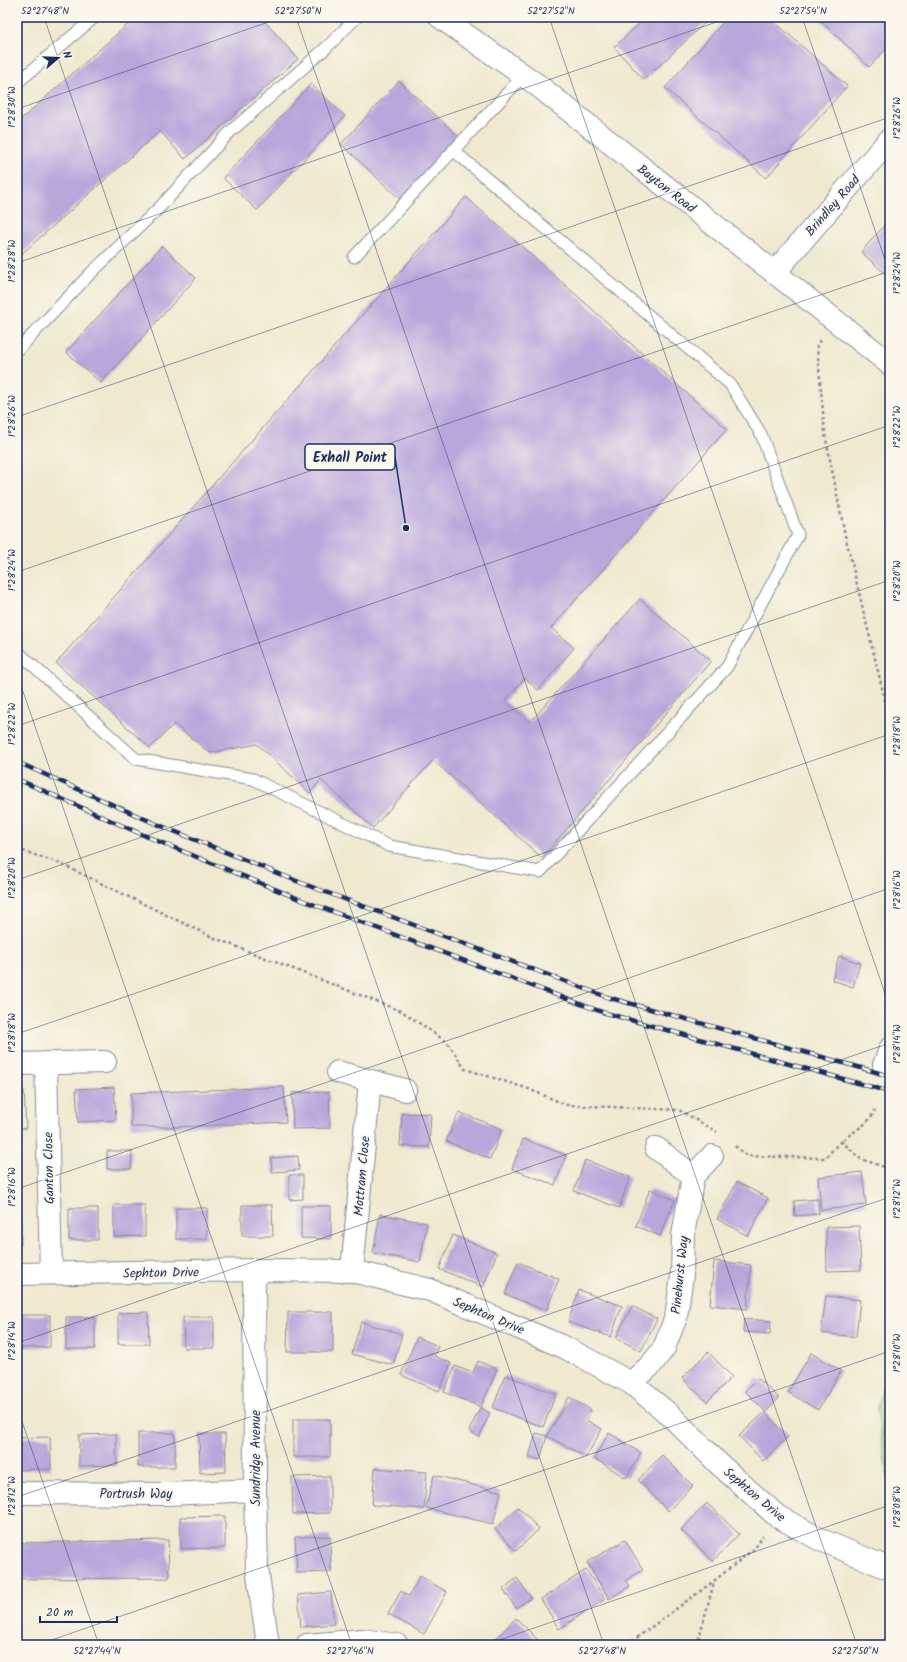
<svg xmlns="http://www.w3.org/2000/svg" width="907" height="1662" viewBox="0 0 907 1662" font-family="Kalam,sans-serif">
<rect width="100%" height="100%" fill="#fbf7ec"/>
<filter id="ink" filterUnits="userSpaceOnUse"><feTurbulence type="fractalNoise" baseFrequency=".025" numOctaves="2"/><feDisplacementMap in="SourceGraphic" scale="8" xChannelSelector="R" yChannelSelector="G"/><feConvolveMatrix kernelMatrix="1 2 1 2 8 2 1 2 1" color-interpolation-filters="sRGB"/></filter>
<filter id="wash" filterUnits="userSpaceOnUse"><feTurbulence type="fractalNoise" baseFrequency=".012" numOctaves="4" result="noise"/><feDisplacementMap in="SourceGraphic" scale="16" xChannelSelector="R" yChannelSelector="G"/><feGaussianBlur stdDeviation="0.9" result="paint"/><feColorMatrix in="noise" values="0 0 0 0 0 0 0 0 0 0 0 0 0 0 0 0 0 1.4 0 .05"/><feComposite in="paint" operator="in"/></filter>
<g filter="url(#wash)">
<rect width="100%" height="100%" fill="#efe9cf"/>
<!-- green -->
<path fill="#a0cf7d" stroke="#5e7f6e" d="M890 1330V1492L877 1410 887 1368Z"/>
<g id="blocks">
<!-- building -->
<path fill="#b8a7db" d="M136 17H261L298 59 185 159 160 131 17 258V123Z
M647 17H711L644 80 614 47Z
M728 17H769L847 86 766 178 665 88Z
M817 17H890V45L869 67Z
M399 81 461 139 402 201 341 144Z
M311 84 345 116 257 210 223 178Z
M466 197 727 429 551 628 574 648 538 690 525 678 505 701 530 722 640 599 711 661 542 858 433 760 373 828 321 780 310 793 257 744 210 753 174 724 150 748 56 663Z
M890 219V278L861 252Z
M162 246 196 278 101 383 66 352Z
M839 956 860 963 853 987 832 980Z
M114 1087 116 1120 78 1122 76 1089Z
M284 1087 286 1122 176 1127H131V1093Z
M17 1090H24L26 1128 17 1129Z
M329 1092 330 1128 293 1129 292 1093Z
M459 1112 502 1129 490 1159 446 1141Z
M402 1113 431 1114 429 1147 400 1146Z
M523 1139 566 1155 555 1185 512 1169Z
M107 1151H132L131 1169H107Z
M298 1156 299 1170 272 1172 271 1158Z
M585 1160 630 1177 619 1208 574 1191Z
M862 1172 866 1205 821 1210 818 1177Z
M289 1175H303V1199L289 1200Z
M737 1182 768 1198 748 1236 717 1219Z
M650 1189 675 1200 660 1236 636 1226Z
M818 1199 819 1214 795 1216 794 1201Z
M114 1205H145V1236L114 1237Z
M242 1205H272L273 1236H242Z
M301 1206H331V1239L301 1238Z
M69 1208H98V1240H69Z
M176 1208H207V1239H176Z
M17 1213H21V1245H17Z
M380 1214 427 1223 420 1262 373 1253Z
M859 1226 861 1270 827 1271 826 1227Z
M453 1235 497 1253 483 1287 439 1269Z
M714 1261 751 1265 747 1309 710 1305Z
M518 1262 559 1279 546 1311 505 1294Z
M579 1290 622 1306 611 1337 568 1322Z
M826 1296 860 1300 856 1337 821 1333Z
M632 1306 657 1319 641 1351 616 1338Z
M148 1312 149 1344H118V1313Z
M288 1312H333V1352H287Z
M21 1315H50V1347L20 1348Z
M66 1317H95V1349H66Z
M183 1317H214V1348H184Z
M744 1319 771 1321 770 1334 743 1332Z
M361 1322 402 1334 393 1365 352 1354Z
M417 1337 438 1346 434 1356 451 1363 439 1391 401 1375Z
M708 1352 732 1377 707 1402 682 1378Z
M811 1353 841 1371 818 1410 788 1392Z
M478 1361 497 1369 481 1407 444 1392 455 1366 473 1373Z
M505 1375 556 1394 543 1427 493 1408Z
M758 1378 779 1398 766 1412 745 1391Z
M569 1397 591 1410 586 1420 602 1429 586 1457 547 1436Z
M480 1408 490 1413 479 1437 469 1431Z
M765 1412 788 1437 763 1461 739 1436Z
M293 1419H330V1457H293Z
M138 1433H175V1467H138Z
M536 1433 547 1436 540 1460 529 1457Z
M609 1433 641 1453 626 1478 594 1458Z
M116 1434 117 1465 79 1466V1435Z
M199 1434H225L226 1472 200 1473Z
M50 1437 51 1469 17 1470V1438Z
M662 1455 693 1486 668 1511 638 1480Z
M375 1468 427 1472 424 1509 372 1505Z
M434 1475 501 1492 493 1524 426 1508Z
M330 1476V1513L293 1514 292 1477Z
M707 1503 739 1534 713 1561 681 1530Z
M518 1507 539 1529 516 1551 495 1529Z
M225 1516V1548L181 1549 180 1517Z
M330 1536 331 1572 297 1573 295 1537Z
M168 1540 169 1578 17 1579V1543Z
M625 1540 643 1570 626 1580 630 1586 609 1599 587 1562Z
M586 1570 605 1599 559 1629 541 1599Z
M420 1576 447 1592 424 1634 388 1614 401 1591 409 1596Z
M517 1578 531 1598 516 1608 503 1589Z
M331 1592 334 1624 301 1627 298 1595Z
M516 1618 543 1645H490Z"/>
</g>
</g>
<g filter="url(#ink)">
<use href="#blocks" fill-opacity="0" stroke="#858c96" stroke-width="1"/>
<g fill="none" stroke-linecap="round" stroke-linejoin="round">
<!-- service casing -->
<g stroke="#858c96" stroke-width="13">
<path id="service" d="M17 83 95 17
M354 257 524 75
M17 351 88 276 159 208 230 132 327 47 357 17
M17 651 136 759 253 779 389 846 540 872 727 667 798 535 761 434 730 384 453 150"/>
</g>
<!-- minor casing -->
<g stroke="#858c96" stroke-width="24">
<path id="minor" d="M775 272 890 139
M46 1063 51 1273
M17 1064 105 1062
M884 1065 890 1049
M338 1072 405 1090
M656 1148 693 1176
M254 1270 255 1490 257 1568 268 1645
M352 1271 370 1081
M17 1274 254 1270 352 1271 430 1290 566 1348 631 1383 670 1415 719 1464 777 1516 819 1539 890 1569
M631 1383 651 1365 664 1348 676 1317 682 1276 683 1235 693 1176 712 1156
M17 1493 168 1494 255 1490
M307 1645 363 1640 397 1645"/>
</g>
<!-- tertiary casing -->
<g stroke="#858c96" stroke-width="24">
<path id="tertiary" d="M440 17 536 84 890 364"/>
</g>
<!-- path -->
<path stroke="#858c96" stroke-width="2.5" stroke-dasharray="3 3" stroke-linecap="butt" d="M820 340 817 346 825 434 845 535 885 700 890 727
M17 849 59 863 212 937 403 1012 447 1042 465 1069 526 1088 567 1105 679 1110 717 1132
M841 1141 861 1159 890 1169
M735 1146 747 1156 826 1158C831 1152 836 1145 842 1141 853 1131 869 1125 875 1110
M584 1642 587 1645
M627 1645 714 1581 755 1548 763 1536
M697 1645 714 1582"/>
<!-- service -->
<use href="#service" stroke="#fff" stroke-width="11"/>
<!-- minor -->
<use href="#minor" stroke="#fff" stroke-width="22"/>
<!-- tertiary -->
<use href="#tertiary" stroke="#fff" stroke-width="22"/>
<!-- rail casing -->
<g stroke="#1b2f5e" stroke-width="4.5">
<path id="rail" d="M17 762 154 823 304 884 607 997 890 1076
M17 779 148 837 299 899 602 1012 890 1092"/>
</g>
<!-- rail -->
<use href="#rail" stroke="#fbf7ec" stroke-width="3" stroke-dasharray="9" stroke-linecap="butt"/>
</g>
</g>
<!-- ticks -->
<path fill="none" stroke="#1b2f5e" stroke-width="1" stroke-opacity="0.45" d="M44 17 604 1645M296 17 857 1645M549 17 890 1008M802 17 890 274M17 109 283 17M17 263 731 17M17 417 890 117M17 572 890 271M17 674 352 1645M17 726 890 425M17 880 890 580M17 1034 890 734M17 1189 890 888M17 1343 890 1043M17 1407 99 1645M17 1497 890 1197M37 1645 890 1351M485 1645 890 1505"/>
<g text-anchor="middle" stroke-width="4" stroke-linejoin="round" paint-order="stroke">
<!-- street labels -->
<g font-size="13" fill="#1b2f5e" stroke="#fbf7ec">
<text transform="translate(667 188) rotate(38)" y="5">Bayton Road</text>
<text transform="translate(832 205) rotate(-49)" y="5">Brindley Road</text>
<text transform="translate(48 1168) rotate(-91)" y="5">Ganton Close</text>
<text transform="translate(361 1176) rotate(-85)" y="5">Mottram Close</text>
<text transform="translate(161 1272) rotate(-1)" y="5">Sephton Drive</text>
<text transform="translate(679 1275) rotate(-84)" y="5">Pinehurst Way</text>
<text transform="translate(489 1315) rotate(23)" y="5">Sephton Drive</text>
<text transform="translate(255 1458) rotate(-90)" y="5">Sundridge Avenue</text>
<text x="136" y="1498">Portrush Way</text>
<text transform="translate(755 1494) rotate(40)" y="5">Sephton Drive</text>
</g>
</g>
<!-- callouts -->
<path fill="none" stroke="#1b2f5e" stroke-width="1.5" d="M406 528L395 457"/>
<circle fill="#1b2f5e" stroke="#fbf7ec" stroke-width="1.5" cx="406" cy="528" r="4"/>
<rect fill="#fbf7ec" stroke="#1b2f5e" stroke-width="1.5" x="305" y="444" width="90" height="26" rx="4"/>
<g font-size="14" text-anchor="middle" font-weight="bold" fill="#1b2f5e">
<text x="350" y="462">Exhall Point</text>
</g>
<!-- margin -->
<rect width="907" height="1662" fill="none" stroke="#fbf7ec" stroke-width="44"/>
<!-- north arrow -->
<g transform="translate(58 58) rotate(71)" stroke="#fbf7ec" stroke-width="3" paint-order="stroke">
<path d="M0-3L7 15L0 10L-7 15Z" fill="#1b2f5e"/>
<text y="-6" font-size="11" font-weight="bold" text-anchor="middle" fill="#1b2f5e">N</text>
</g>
<!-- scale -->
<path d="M40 1616v6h77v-6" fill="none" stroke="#1b2f5e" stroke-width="2"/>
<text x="46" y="1616" font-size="12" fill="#1b2f5e" stroke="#fbf7ec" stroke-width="3" paint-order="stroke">20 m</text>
<rect x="22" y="22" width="863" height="1618" fill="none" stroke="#1b2f5e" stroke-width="1.5"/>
<g font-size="10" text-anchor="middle" fill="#1b2f5e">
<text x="45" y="14">52°27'48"N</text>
<text x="298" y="14">52°27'50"N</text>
<text x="551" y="14">52°27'52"N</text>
<text x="803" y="14">52°27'54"N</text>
<text transform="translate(11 107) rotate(-90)" y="4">1°28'30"W</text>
<text transform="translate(896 118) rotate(-90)" y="4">1°28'26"W</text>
<text transform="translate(11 261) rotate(-90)" y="4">1°28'28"W</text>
<text transform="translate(896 273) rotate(-90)" y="4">1°28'24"W</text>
<text transform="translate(11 416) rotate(-90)" y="4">1°28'26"W</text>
<text transform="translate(896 427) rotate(-90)" y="4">1°28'22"W</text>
<text transform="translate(11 570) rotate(-90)" y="4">1°28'24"W</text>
<text transform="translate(896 581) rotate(-90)" y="4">1°28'20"W</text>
<text transform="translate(11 724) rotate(-90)" y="4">1°28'22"W</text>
<text transform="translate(896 736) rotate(-90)" y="4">1°28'18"W</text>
<text transform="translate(11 878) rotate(-90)" y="4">1°28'20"W</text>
<text transform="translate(896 890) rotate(-90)" y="4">1°28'16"W</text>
<text transform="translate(11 1033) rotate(-90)" y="4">1°28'18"W</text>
<text transform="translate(896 1044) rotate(-90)" y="4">1°28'14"W</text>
<text transform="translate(11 1187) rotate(-90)" y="4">1°28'16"W</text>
<text transform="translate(896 1199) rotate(-90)" y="4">1°28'12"W</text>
<text transform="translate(11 1341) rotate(-90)" y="4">1°28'14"W</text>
<text transform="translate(896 1353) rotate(-90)" y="4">1°28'10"W</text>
<text transform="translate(11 1496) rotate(-90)" y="4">1°28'12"W</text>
<text transform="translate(896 1507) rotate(-90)" y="4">1°28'08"W</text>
<text x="97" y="1654">52°27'44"N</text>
<text x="350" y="1654">52°27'46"N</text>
<text x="602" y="1654">52°27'48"N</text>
<text x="855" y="1654">52°27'50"N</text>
</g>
</svg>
